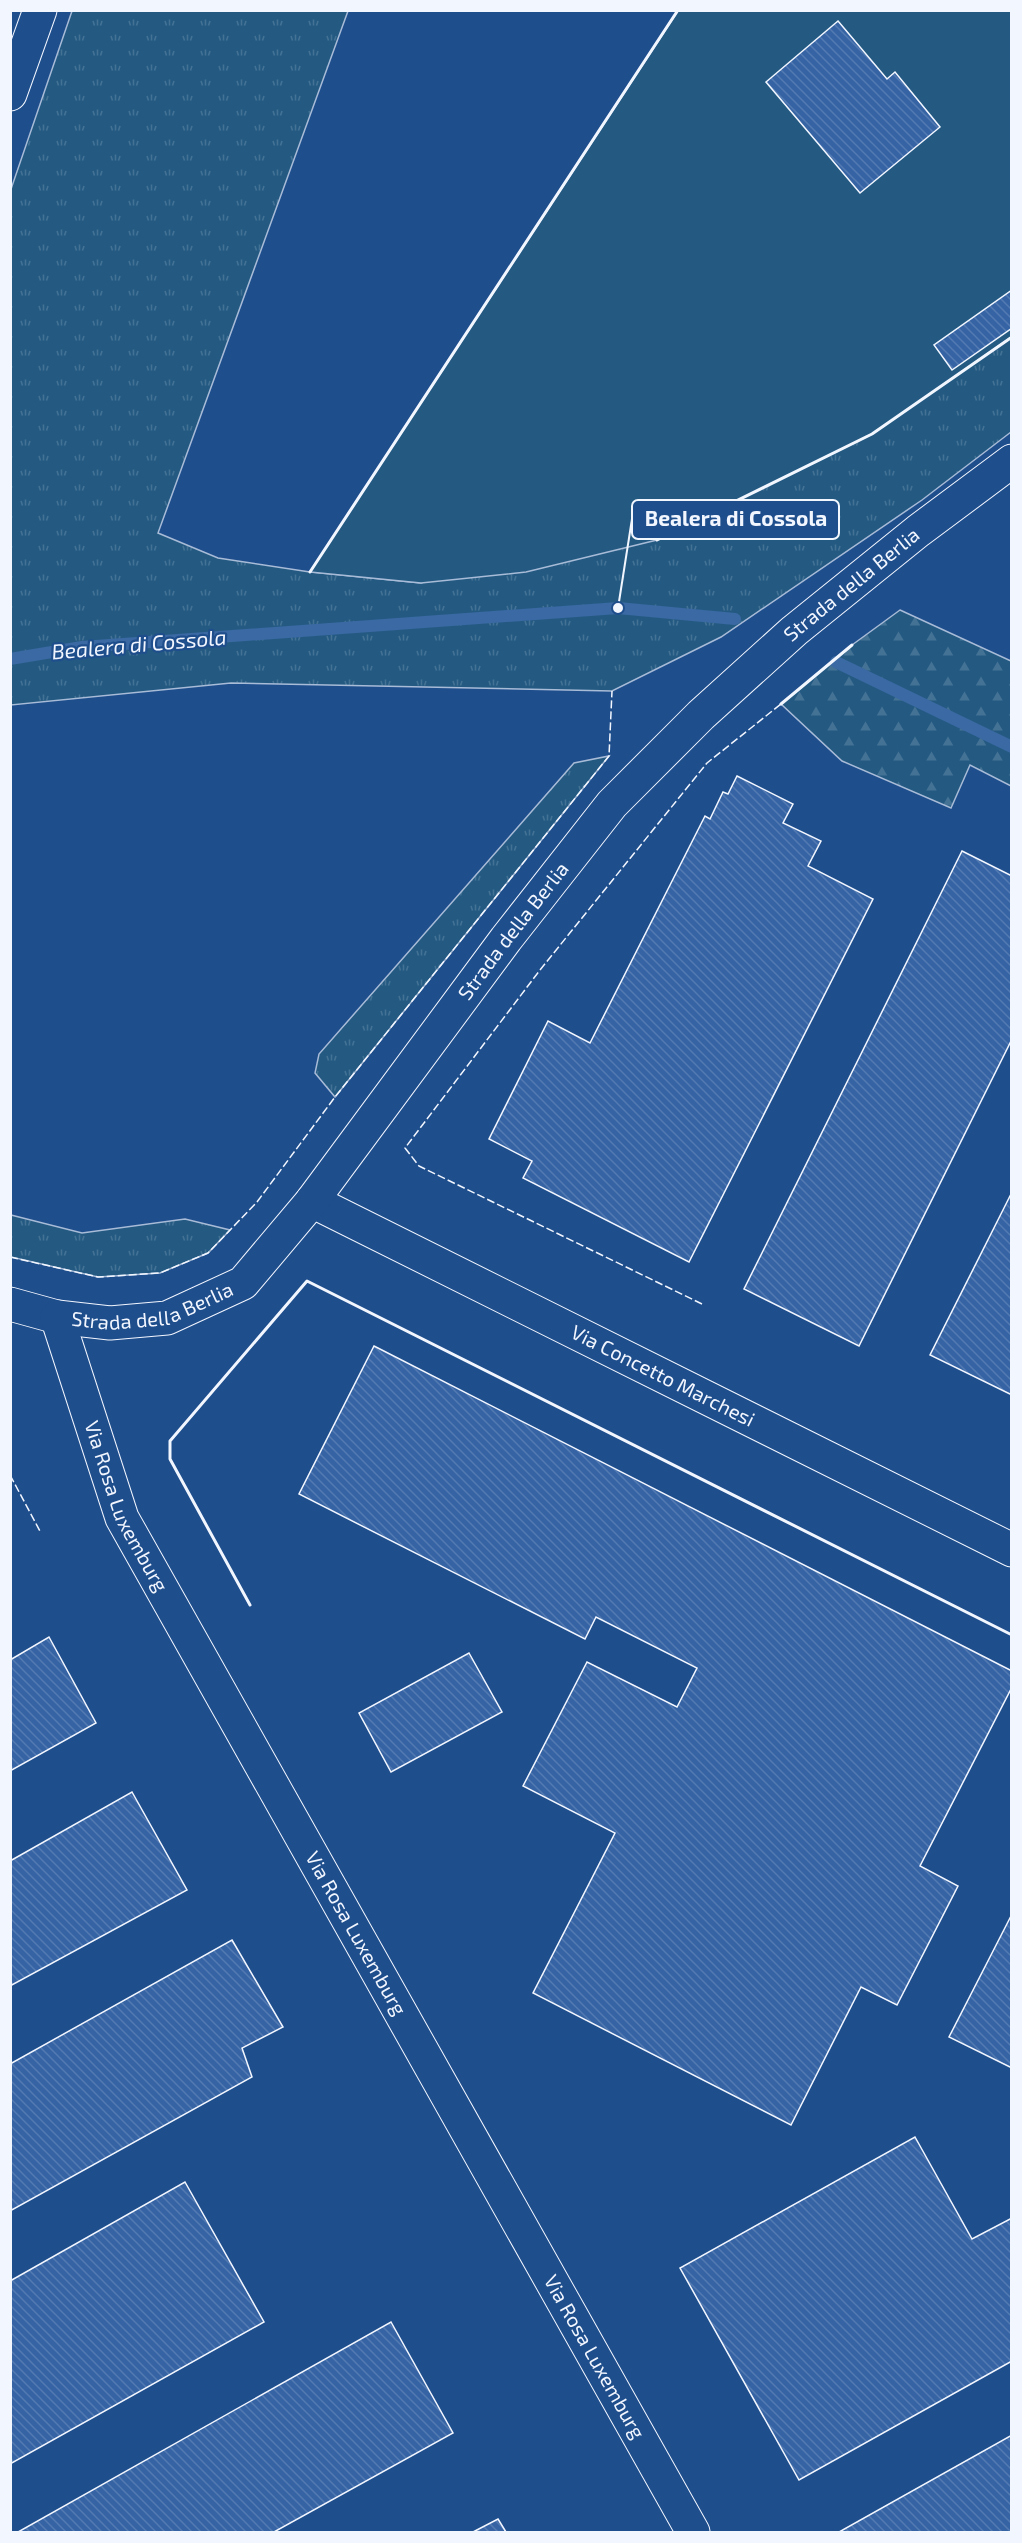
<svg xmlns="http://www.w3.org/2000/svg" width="1022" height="2543" viewBox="0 0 1022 2543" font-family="'Exo 2',sans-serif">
<defs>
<pattern id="grass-tufts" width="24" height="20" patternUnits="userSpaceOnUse" patternTransform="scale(1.5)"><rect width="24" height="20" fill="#245a82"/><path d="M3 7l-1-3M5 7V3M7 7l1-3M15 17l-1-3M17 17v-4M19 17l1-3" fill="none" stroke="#447295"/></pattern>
<pattern id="forest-firs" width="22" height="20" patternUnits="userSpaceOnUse" patternTransform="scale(1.5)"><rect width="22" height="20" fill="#245a82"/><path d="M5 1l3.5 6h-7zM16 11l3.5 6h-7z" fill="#447295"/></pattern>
<pattern id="building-back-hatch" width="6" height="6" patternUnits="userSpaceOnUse" patternTransform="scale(1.5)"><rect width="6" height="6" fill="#3563a3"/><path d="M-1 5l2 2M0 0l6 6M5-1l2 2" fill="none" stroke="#537ab1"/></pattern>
</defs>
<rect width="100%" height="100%" fill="#1f4e8c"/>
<!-- grass -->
<path fill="url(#grass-tufts)" stroke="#a8bbd7" stroke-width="1.5" d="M72 11H348L158 533 218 558 310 572 421 583 872 434 1011 337V432L922 500 721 637 612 691 231 683 11 705V189Z
M609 756 335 1097 315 1073 319 1054 574 763Z
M11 1215 82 1233 185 1219 230 1230 208 1253 160 1273 98 1277 11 1257Z"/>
<!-- forest -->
<path fill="url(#forest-firs)" stroke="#a8bbd7" stroke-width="1.5" d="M900 610 1011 661V786L970 765 951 808 842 761 781 704 852 645Z"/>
<!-- garden -->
<path fill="#245a82" stroke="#a8bbd7" stroke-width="1.5" d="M678 11H1011V337L872 434 657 540 526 572 421 583 310 572Z"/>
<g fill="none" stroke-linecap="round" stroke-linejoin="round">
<!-- stream -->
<path stroke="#3b69a3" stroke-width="12" d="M10 659 82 647 618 608 735 619
M836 662 1012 747"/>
</g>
<!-- building -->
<path fill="url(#building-back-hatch)" stroke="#f2f6ff" stroke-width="1.5" d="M838 21 887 79 895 72 940 127 860 193 766 82Z
M1012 290V328L952 370 934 345Z
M737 776 793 804 783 823 821 841 808 866 873 899 689 1262 523 1178 532 1161 489 1139 548 1021 590 1043 705 816 710 819 723 792 728 794Z
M962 851 1012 876V1039L859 1346 744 1289Z
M1012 1192V1395L930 1355Z
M374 1346 1012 1671V1687L920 1866 958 1886 897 2005 861 1987 791 2125 533 1993 615 1833 523 1786 587 1662 677 1707 697 1668 596 1617 585 1639 299 1494Z
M49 1637 96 1723 10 1771V1660Z
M469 1653 502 1712 391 1772 359 1713Z
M132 1792 187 1890 10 1986V1861Z
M1012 1914V2068L949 2037Z
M232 1940 283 2027 242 2048 252 2077 10 2211V2064Z
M915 2137 972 2239 1012 2218V2361L799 2480 680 2268Z
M185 2182 264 2322 10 2464V2281Z
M391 2322 453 2433 274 2532H18Z
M1012 2435V2532H839Z
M498 2519 506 2532H473Z"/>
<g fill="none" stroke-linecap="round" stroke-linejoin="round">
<!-- minor casing -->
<g stroke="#f2f6ff" stroke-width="35">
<g id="minor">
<path id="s1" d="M312 1201 1012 1550"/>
<path id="s2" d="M10 1304 57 1317 110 1323 167 1318 243 1283 312 1201 506 939 612 804 701 715 794 631 918 531 1012 461"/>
<path id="s3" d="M57 1317 122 1518 693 2532"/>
</g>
</g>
<!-- major casing -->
<g stroke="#f2f6ff" stroke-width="35">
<path id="major" d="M10 94 40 10"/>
</g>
<!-- minor -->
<use href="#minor" stroke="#1f4e8c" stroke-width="33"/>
<!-- major -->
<use href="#major" stroke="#1f4e8c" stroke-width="33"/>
<!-- fence -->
<path stroke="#f2f6ff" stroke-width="1.5" stroke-dasharray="8 3" stroke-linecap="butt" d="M10 1257 98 1277 160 1273 208 1253 257 1202 335 1097 609 756 612 691
M702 1304 419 1166 405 1148 540 970 707 763 781 704
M10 1475 41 1533"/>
<!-- wall -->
<path stroke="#f2f6ff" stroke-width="3" d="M657 540 872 434 1012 337
M310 572 678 10
M781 704 852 645
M250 1605 170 1459V1441L307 1281 1012 1635"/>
</g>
<g text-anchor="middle" stroke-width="4.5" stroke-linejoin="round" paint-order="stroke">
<!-- street labels -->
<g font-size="20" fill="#f2f6ff" stroke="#1f4e8c">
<text dy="7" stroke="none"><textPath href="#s2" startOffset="1173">Strada della Berlia</textPath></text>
<text dy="7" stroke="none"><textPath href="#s2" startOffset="687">Strada della Berlia</textPath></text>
<text dy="7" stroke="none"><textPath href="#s2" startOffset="147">Strada della Berlia</textPath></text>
<text dy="7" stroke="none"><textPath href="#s1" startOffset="392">Via Concetto Marchesi</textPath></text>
<text dy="7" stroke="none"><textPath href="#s3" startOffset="202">Via Rosa Luxemburg</textPath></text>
<text dy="7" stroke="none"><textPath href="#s3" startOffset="688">Via Rosa Luxemburg</textPath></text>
<text dy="7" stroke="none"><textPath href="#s3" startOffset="1174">Via Rosa Luxemburg</textPath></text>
</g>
<!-- water labels -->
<g font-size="21" font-style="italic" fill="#f2f6ff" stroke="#1f4e8c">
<text transform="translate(139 645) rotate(-5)" y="7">Bealera di Cossola</text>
</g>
</g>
<!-- callouts -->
<path fill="none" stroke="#f2f6ff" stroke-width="2" d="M618 608L632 519"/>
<circle fill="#f2f6ff" stroke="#1f4e8c" stroke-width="2" cx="618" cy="608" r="6"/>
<rect fill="#1f4e8c" stroke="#f2f6ff" stroke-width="2" x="632" y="500" width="207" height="39" rx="6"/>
<g font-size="21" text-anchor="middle" font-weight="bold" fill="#f2f6ff">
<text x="736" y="526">Bealera di Cossola</text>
</g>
<!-- border -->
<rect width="1022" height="2543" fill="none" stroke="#f2f6ff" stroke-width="24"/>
</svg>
